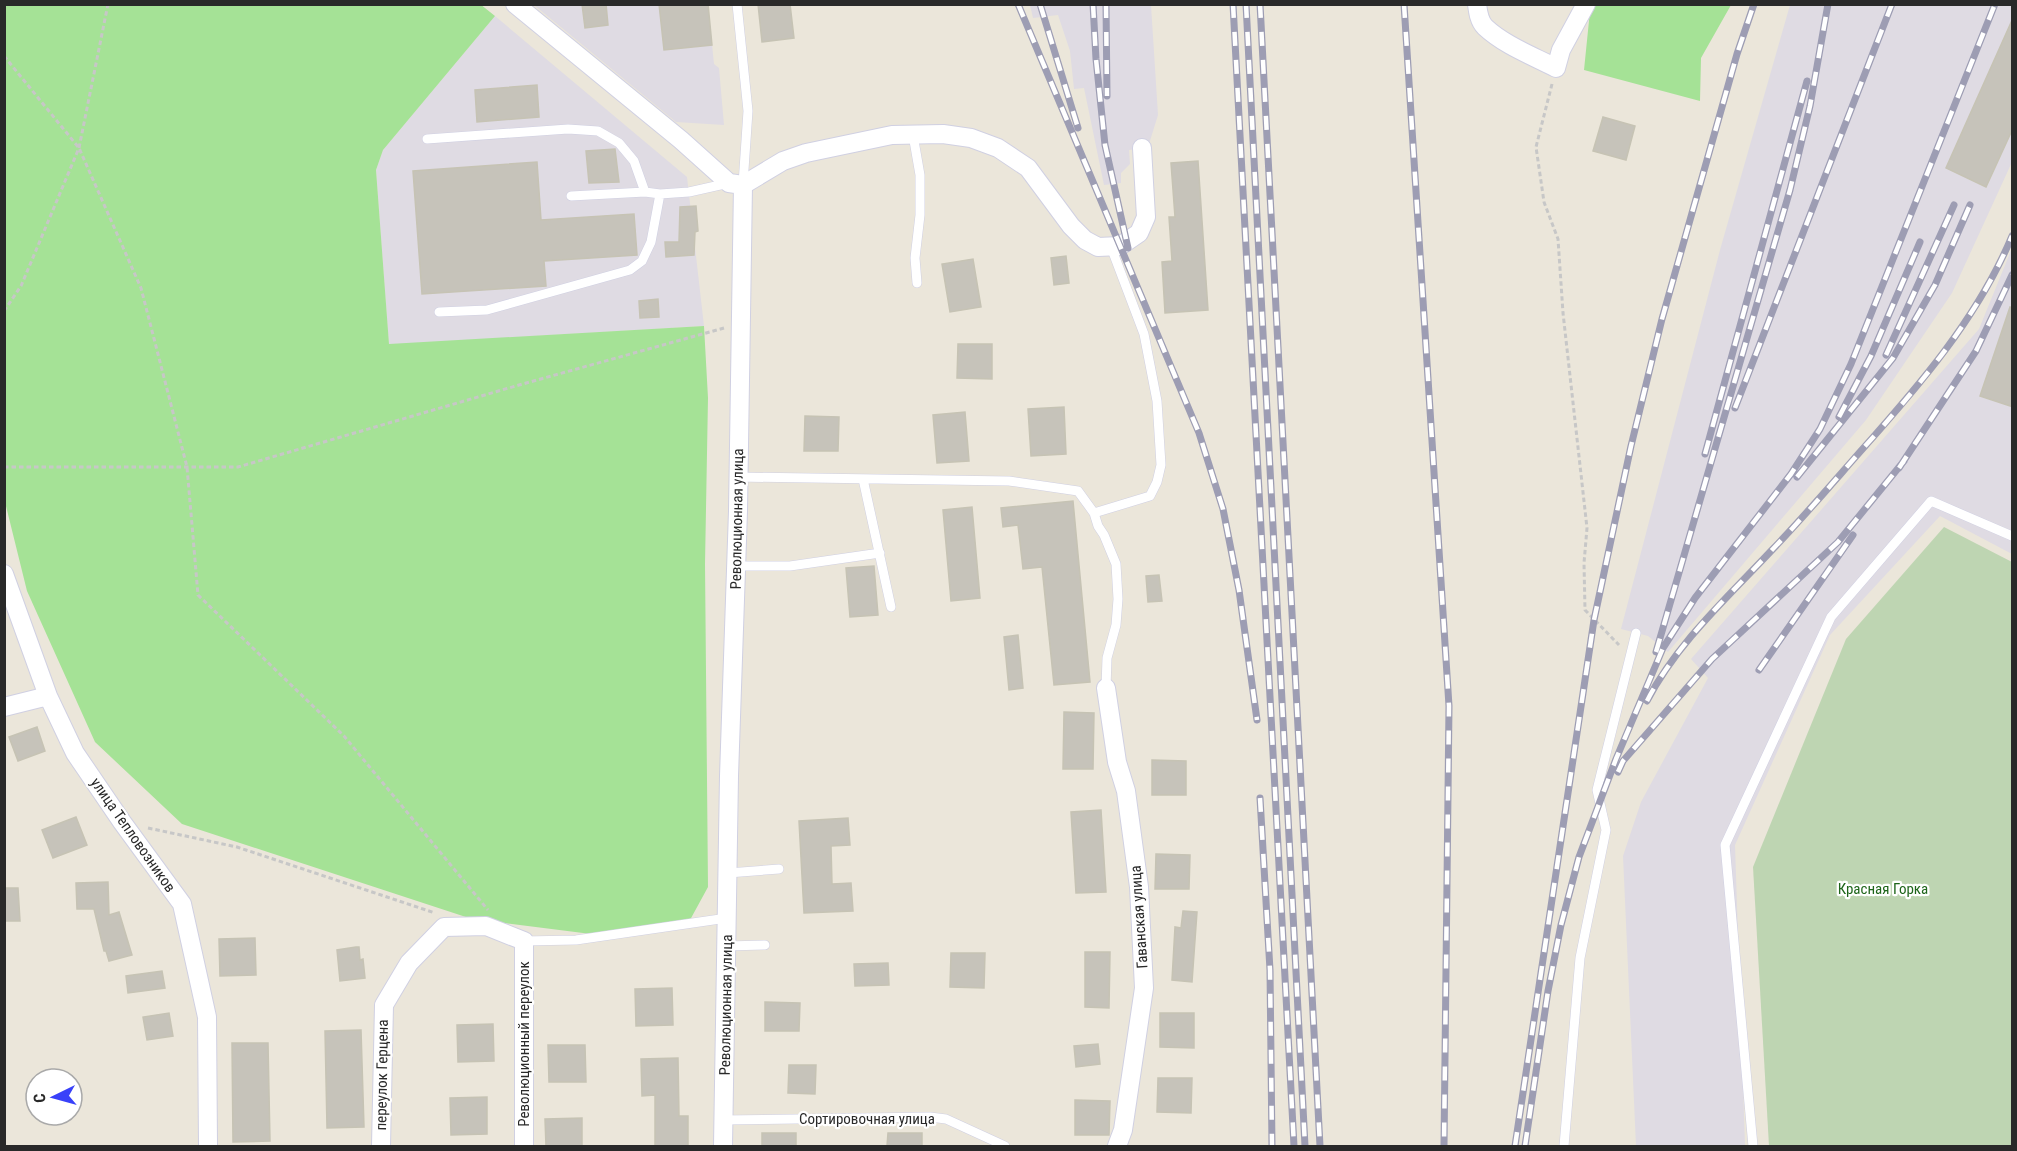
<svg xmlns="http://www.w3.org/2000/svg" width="2017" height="1151" viewBox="0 0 2017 1151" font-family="'Roboto Condensed',sans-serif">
<rect width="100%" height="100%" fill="#ebe6da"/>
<!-- industrial -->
<path fill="#dfdbe3" d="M534 5H708L714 64 719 68 724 125 676 122Z
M1030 5H1151L1158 115 1149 144 1142 148 1129 150 1130 164 1121 173V183L1104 185 1084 88 1074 89 1070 51 1058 15 1033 18Z
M1790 5H2012V162L1952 293 1866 420 1668 652 1648 636 1621 629 1720 250Z
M495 16 687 177 704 326 389 345 376 170 383 150Z
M2012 248V554L1940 516 1830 635 1735 845 1745 1146H1636L1623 856 1641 802 1708 678 1691 659 1979 329Z"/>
<!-- green -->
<path fill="#a5e296" d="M480 4 495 16 383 150 376 170 389 344 704 326 708 398 705 564 708 887 690 920 591 934 472 919 182 824 95 742 27 591 5 502 4 5Z
M1592 5H1731L1701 58 1700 101 1584 70 1590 11Z"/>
<!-- cemetery -->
<path fill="#bed5b2" d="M1944 527 2012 562V1146H1769L1753 867 1846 639Z"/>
<!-- building -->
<path fill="#c6c3ba" stroke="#c6c3b4" stroke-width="1.5" d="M582 4H606L608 25 585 28Z
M659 4H708L712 45 664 50Z
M758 4H790L794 38 762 42Z
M2013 18V128L1986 187 1946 168Z
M537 85 539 117 477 122 475 90Z
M1603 117 1635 126 1626 160 1593 151Z
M615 149 619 182 589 183 586 151Z
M1198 161 1208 310 1165 313 1162 262 1172 261 1169 217H1175L1171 163Z
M537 162 541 220 634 214 637 255 544 261 546 286 422 294 413 171Z
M696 206 698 231 695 232 694 255 666 257 665 242H679L680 207Z
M1066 256 1069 283 1054 285 1051 258Z
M973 259 981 307 950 312 942 264Z
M658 299 659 317 640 318 639 301Z
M2010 307 2013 308V407L1980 396Z
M958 344H992V379L957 378Z
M1064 407 1066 454 1031 456 1028 409Z
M965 412 969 461 937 463 933 415Z
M805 416 839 417 838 451H804Z
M1073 501 1090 682 1054 685 1042 567 1023 569 1018 525 1003 527 1001 508Z
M972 507 980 598 951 601 943 510Z
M874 566 878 615 850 617 846 568Z
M1159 575 1162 601 1148 602 1146 576Z
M1018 635 1023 688 1009 690 1004 637Z
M1064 712 1094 713 1093 769H1063Z
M37 727 45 751 18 761 9 737Z
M1152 760 1186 761V795H1152Z
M1101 810 1106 892 1076 893 1071 812Z
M76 817 87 845 53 858 42 830Z
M848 818 850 845 831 846 832 884 851 883 853 911 804 913 799 821Z
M1156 854 1190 855 1189 889H1155Z
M108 882 109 915 119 912 132 955 109 961 106 951H104L94 909H77L76 883Z
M4 888H18L20 921H4Z
M1183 911 1197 912 1192 982 1172 980 1175 927 1181 928Z
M255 938 256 975 220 976 219 939Z
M356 947H359L360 960 363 959 365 978 340 981 337 950Z
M1085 952H1110L1109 1008 1085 1007Z
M951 953H985L984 988 950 987Z
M888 963 889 985 855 986 854 964Z
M162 971 165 988 128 993 126 976Z
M672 988 673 1025 636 1026 635 989Z
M765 1002 800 1003 799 1031H765Z
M169 1013 173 1036 147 1040 143 1017Z
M1160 1013H1194V1048L1160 1047Z
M493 1024 494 1061 458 1062 457 1025Z
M361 1030 364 1127 327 1128 325 1031Z
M232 1043H268L270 1141 233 1142Z
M1098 1044 1100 1064 1076 1067 1074 1046Z
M548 1045H585L586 1082H549Z
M678 1058 679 1116H688V1146H655V1095L642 1096 641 1059Z
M789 1065H816L815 1094 788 1093Z
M1158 1078H1192L1191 1113 1157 1112Z
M487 1097V1134L451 1135 450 1098Z
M1075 1100 1110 1101 1109 1135H1075Z
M582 1118V1146H546L545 1119Z
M762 1133H796V1146H762Z
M888 1133H922V1146H887Z"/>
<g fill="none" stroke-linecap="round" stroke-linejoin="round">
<!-- service casing -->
<g stroke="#d0d0e2" stroke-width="10">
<path id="service" d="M737 4 748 111 743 184
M913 135 920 175V215L915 258 917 283
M427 139 568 129 598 131 619 143 634 161 645 192
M571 196 645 192 660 194 689 192 729 183
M439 312 487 310 630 270 642 261 651 242 660 194
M738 477 1009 481 1078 491 1094 513
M863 479 891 607
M736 566H790L880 553
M1106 688 1107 658 1116 625 1118 599 1116 564 1104 535 1098 526 1094 513 1150 496 1157 482 1161 465 1157 401 1144 334 1111 247
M728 873 779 869
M524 941 576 940 727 918
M727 946 765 945
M723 1120 930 1117 946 1119 1005 1146
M1564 1146 1580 958 1606 830 1597 790 1636 633
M1753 1146 1725 845 1831 617 1931 501 2012 536"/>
</g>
<!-- minor casing -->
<g stroke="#d0d0e2" stroke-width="20">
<path id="minor" d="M515 4 681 140 729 183 743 185
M1477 4C1478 12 1479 21 1485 27 1504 45 1533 56 1556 68L1561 50 1586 4
M743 185 783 161 806 153 892 135 943 134 971 138 998 148 1028 168 1071 226 1085 240 1098 247 1120 246 1139 233 1146 217 1142 148
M4 574 48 696 75 753 122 822 182 904 207 1017 208 1146
M1106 688 1117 762 1126 791 1139 887 1144 988 1123 1130 1117 1146
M4 707 48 696
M381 1146 384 1005 409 963 444 927 486 926 524 941V1146
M723 1146 729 776 738 511 743 185"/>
</g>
<!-- path -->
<path stroke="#c7c7c7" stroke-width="3" stroke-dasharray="4.5 3" stroke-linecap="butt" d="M4 56 79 148 141 288 187 467 198 595 344 736 488 910
M1552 84 1536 147 1544 202 1558 239 1563 313 1587 528 1584 563 1585 610 1619 645
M4 311 21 286 79 148 108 4
M4 467H238L519 385 724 328
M148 828 237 847 435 913"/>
<!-- service -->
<use href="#service" stroke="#fff" stroke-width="9"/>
<!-- minor -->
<use href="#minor" stroke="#fff" stroke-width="18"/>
<!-- rail casing -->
<g stroke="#9d9db3" stroke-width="7">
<path id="rail" d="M1018 4 1199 433 1223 509 1239 590 1257 720
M1040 4 1078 128
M1093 4 1096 59 1105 145 1128 248
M1106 4 1107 96
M1233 4 1294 1146
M1246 4 1305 1146
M1260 4 1320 1146
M1404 4 1449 706 1444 1146
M1886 355 1954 205
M1735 408 1892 4
M1839 417 1871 356 1920 242
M1705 454 1807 81
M1899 468 1976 351 2012 275
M1797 477 1893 358 1935 285 1970 205
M1656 652 1790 190 1810 106 1828 4
M1759 670 1853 535
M1647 701C1677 643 1727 598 1771 551 1801 520 1830 486 1859 453 1918 387 1978 318 2012 236
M1618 772 1623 761 1712 659 1838 542 1904 461
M1260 798 1270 970 1272 1146
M1515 1146 1594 620 1631 446 1662 319 1737 54 1754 4
M1525 1146 1548 991 1561 925 1579 857 1616 759 1663 648 1695 598 1791 474 1820 429 1851 364 1995 4"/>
</g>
<!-- rail -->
<use href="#rail" stroke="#fff" stroke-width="4.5" stroke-dasharray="14" stroke-linecap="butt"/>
</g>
<g text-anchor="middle" stroke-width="4.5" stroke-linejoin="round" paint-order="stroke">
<!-- street labels -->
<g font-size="15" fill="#292929" stroke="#fff">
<text transform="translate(737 519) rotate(-89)" y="5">Революционная улица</text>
<text transform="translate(133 835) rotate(55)" y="5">улица Тепловозников</text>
<text transform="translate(1139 917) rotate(-94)" y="5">Гаванская улица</text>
<text transform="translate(726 1005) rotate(-89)" y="5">Революционная улица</text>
<text transform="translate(524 1044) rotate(-90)" y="5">Революционный переулок</text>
<text transform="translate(382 1075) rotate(-89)" y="5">переулок Герцена</text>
<text x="867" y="1124">Сортировочная улица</text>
</g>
<!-- park labels -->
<g font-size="15" fill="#1e651a" stroke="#fff">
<text x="1883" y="894">Красная Горка</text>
</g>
</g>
<!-- border -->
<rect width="2017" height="1151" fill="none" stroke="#292929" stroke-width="12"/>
<!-- north arrow -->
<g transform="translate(54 1097) rotate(265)"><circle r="28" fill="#ffffff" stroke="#a9a9a9" stroke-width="1.5"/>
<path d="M0-4.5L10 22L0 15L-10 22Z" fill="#3941f9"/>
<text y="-9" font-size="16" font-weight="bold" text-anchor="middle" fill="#292929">С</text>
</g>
</svg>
